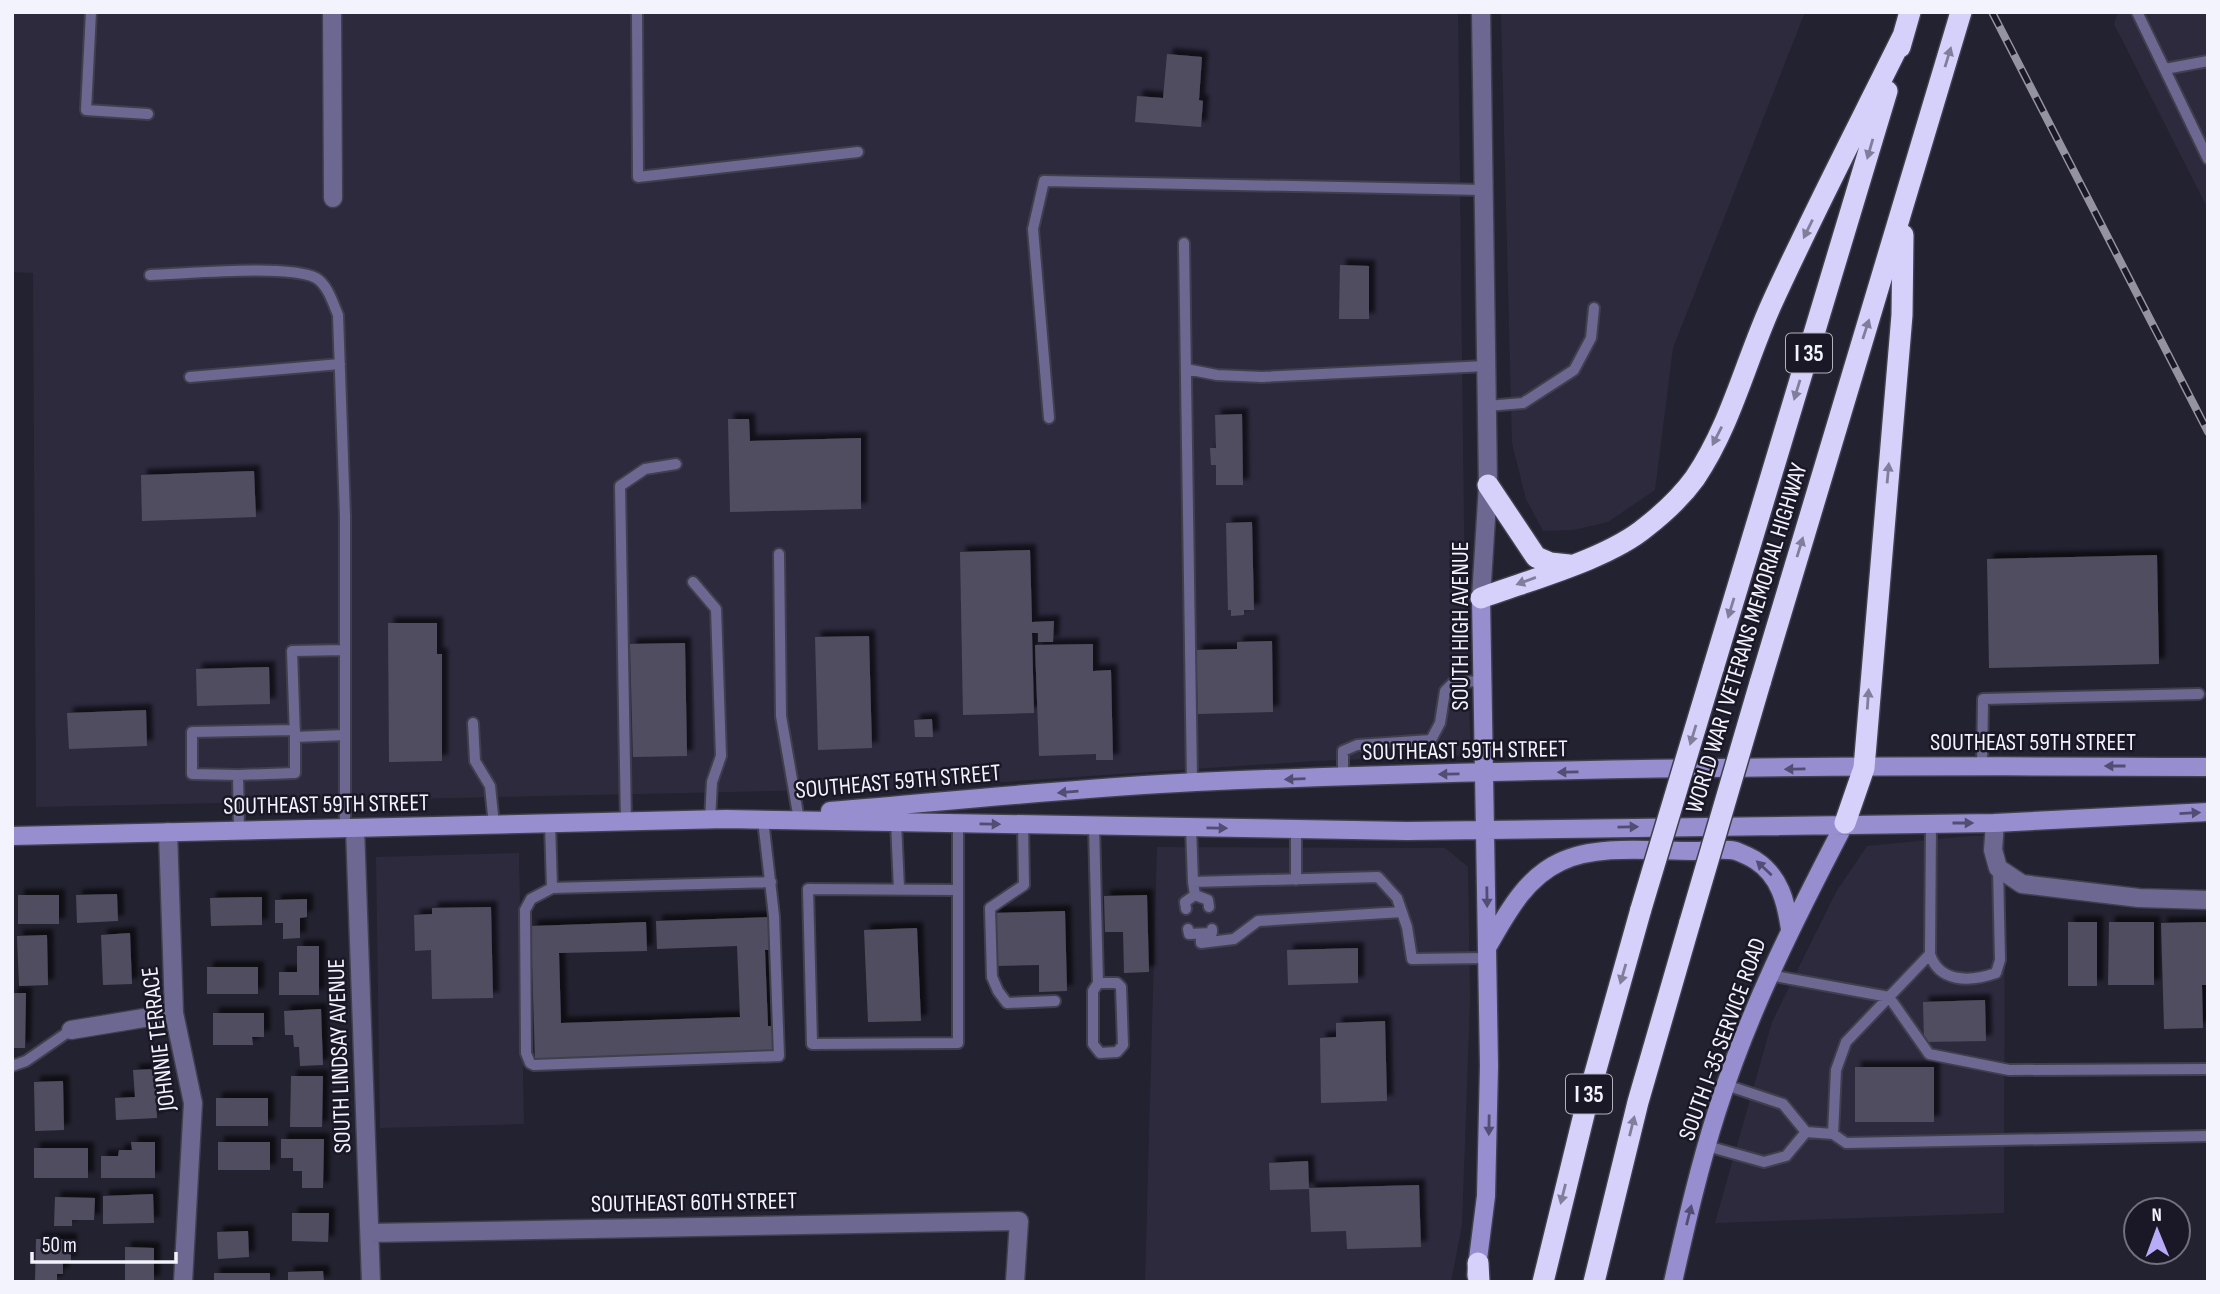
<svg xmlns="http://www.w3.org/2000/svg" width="2220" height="1294" viewBox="0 0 2220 1294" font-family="'Sofia Sans Condensed',sans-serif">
<defs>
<filter id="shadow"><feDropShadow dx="6" dy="-6" stdDeviation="2" flood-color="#0009"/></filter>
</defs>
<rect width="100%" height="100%" fill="#232230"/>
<!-- built -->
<path fill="#2d2a3e" d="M12 12H1458L1465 607 1471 755 1314 761 914 788 36 807 33 273 12 272Z
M1501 12H1805L1673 348 1655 490 1608 522 1573 530 1543 531 1526 499 1512 443Z
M2118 12H2208V209L2114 24Z
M1970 836H2005L2004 1213 1715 1223 1772 1022 1836 892 1867 846Z
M1157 847 1445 848 1468 867 1470 999 1462 1225 1451 1282H1145Z
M519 853 524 1124 380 1128 376 857Z"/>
<!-- building -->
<path fill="#504e5f" filter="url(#shadow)" d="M1167 54 1202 57 1199 100 1203 101 1201 127 1135 122 1137 96 1163 98Z
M1340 265 1369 266V319H1339Z
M1242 414 1243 485H1216V465H1211L1210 448H1216L1215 415Z
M728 419H749L750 441 861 438V509L730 512Z
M254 471 256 517 142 521 141 475Z
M1252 522 1254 610H1244V615L1231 616V610H1228L1226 523Z
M1030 550 1032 622 1054 621 1053 642H1038V633H1032L1034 713 963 715 960 552Z
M2157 555 2159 664 1989 668 1987 559Z
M388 623H437V654H442V761L389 762Z
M869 636 872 748 818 750 815 637Z
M1272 641 1273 712 1198 714 1196 650 1237 649V642Z
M685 643 687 756 633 757 630 644Z
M1093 644V671L1111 670 1113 760H1096V754L1039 756 1035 645Z
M269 667 270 704 197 706 196 669Z
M146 710 147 746 69 749 67 713Z
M932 719 933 737H915L914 720Z
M117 894 118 921 77 923 76 895Z
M18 895H59V924H18Z
M1147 895 1149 972 1124 973 1123 932H1105L1104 896Z
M262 897V925L211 926 210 898Z
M307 899V917L300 918V938L283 939V923H275V900Z
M491 907 493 998 432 999 431 950 415 951 414 915 432 914V908Z
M1065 911 1067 991 1039 992V965L995 966 993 913Z
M770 917 771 950H765L768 1026H776L777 1051 535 1061 531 926 646 922 647 951 559 953 561 1023 740 1017 737 946 657 949 656 921Z
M2068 922H2097V986H2068Z
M2109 922H2154V985H2108Z
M2208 922V985H2202L2203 1028 2164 1029 2161 923Z
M917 928 921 1021 868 1022 864 930Z
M130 933 132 984 103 985 101 935Z
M47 935 48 985 19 986 17 936Z
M297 946H319V995H279V972H297Z
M1358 948V983L1288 985 1287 950Z
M207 967H258V994H207Z
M12 993H26L25 1048H12Z
M1985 1000 1986 1041 1924 1042 1923 1002Z
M321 1009 323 1065 300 1066 299 1047H294L293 1035H285L284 1011Z
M213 1013H264V1037H252L253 1045H213Z
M1385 1021 1387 1101 1321 1103 1320 1038 1336 1037V1023Z
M1855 1067H1934V1122H1855Z
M155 1069 157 1118 116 1120 115 1098 135 1097 133 1070Z
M291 1076H323L322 1127H290Z
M63 1081 64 1130 35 1131 34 1082Z
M216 1098H268V1126H216Z
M281 1139H324L323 1188H302V1171H293V1158H281Z
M131 1142H155V1178H101V1156H118L119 1150H132Z
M218 1142H270V1170H218Z
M34 1148H88V1178H34Z
M1308 1161 1309 1189 1270 1190 1269 1163Z
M1419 1185 1421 1247 1347 1249 1346 1231 1311 1232 1309 1188Z
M153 1194 154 1223 103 1224V1196Z
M55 1197 95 1198 94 1220H72V1226H54Z
M292 1213H329L328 1242 292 1241Z
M248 1231 249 1257 218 1259 217 1232Z
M36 1239H71V1262H63V1274H57V1282H35Z
M125 1247 154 1248V1282H125Z
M323 1271 324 1282H288V1272Z
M214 1273H270V1282H214Z"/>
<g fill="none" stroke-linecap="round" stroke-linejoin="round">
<!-- service casing -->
<g stroke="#403f4d" stroke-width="14">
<path id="service" d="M91 12 86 110 148 114
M637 12 638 177 858 152
M2137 12 2208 159
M2165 69 2208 61
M1184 243 1192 782
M150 275C186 274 288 264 316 278 327 284 333 303 338 315L345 516V828
M1186 369 1217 375 1262 377 1486 366
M190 377 340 364
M1487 406 1523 403 1574 370 1591 338 1594 308
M1049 418 1033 229 1044 181 1484 190
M779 554 781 716 798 814
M693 582 716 609 721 756 712 782 710 820
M473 723 475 761 490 786 494 825
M345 735 295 737 292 651 345 650
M1982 766 1983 699 2199 694
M238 775 192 774V732L295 730
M1343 777V751L1357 745 1431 740 1440 723 1445 691 1454 682 1483 681
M626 822 620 486 645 469 676 464
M896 822 899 889
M550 823 552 888 531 899 525 910 526 1053 530 1063 534 1065 779 1056 774 916 763 820
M958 823V1043L812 1044 808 889 958 890
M1931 823 1930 954 1846 1042 1836 1070 1833 1134 1846 1143 2208 1136
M1023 824 1024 885 990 908 992 977 998 991 1007 1003 1055 1001
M1094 826 1098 983 1093 991V1044L1100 1053 1117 1052 1123 1045 1121 987 1117 983H1098
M1191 828 1193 882 1378 877 1397 898 1407 927 1412 959 1488 958
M1296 830V880
M239 831 238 775 295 773V737
M552 888 771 882
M1195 895 1208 900 1209 907
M1186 909 1185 902 1195 895 1193 882
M1188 929 1189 934 1212 933V929
M1201 935V943L1234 939 1258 921 1402 912
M1930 954C1939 983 1970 982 1996 973L2000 960 1998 868
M1769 975 1889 997 1929 1054 2009 1070 2208 1069
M12 1066 26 1061 71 1030
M1806 1132 1833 1134
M1707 1146 1764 1162 1786 1156 1806 1132 1783 1104 1726 1085"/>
</g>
<!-- minor casing -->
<g stroke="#403f4d" stroke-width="21">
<path id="minor" d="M332 12 333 198
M1995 823 1993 850 1998 868 2022 884 2139 898 2208 900
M355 828 371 1282
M168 832 174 1013 193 1103 183 1282
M71 1030 174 1013
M370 1233 1019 1221 1015 1282"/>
</g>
<!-- tertiary casing -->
<g stroke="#403f4d" stroke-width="21">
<path id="tertiary" d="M1481 598 1488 485 1481 12"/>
</g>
<!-- secondary casing -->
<g stroke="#403f4d" stroke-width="21">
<path id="secondary" d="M830 811C952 801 1074 788 1196 782 1533 767 1871 765 2208 767
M12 836 726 819 1407 831 1995 823 2208 812
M1488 946C1506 915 1525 878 1560 862 1596 844 1653 851 1693 851 1706 851 1723 848 1736 851 1741 853 1750 857 1755 860 1780 876 1786 902 1790 929
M1476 1275 1486 1196 1489 1066 1481 598
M1673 1282C1686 1225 1699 1167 1717 1111 1749 1010 1796 917 1845 823"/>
</g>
<!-- motorway casing -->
<g stroke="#403f4d" stroke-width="24">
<path id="motorway" d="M1900 47 1910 12
M1488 485 1536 557 1550 563 1569 565
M1481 598C1529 580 1608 559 1646 527 1664 513 1682 496 1695 478 1731 425 1746 360 1772 303 1813 213 1859 125 1903 36
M1713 669 1887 91
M1760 683 1961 12
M1845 823 1864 768 1902 315 1903 235
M1478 1263 1479 1282
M1543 1282 1588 1098 1641 909
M1594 1282 1638 1102 1690 922"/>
</g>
<!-- service -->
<use href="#service" stroke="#6d6891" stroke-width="10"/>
<!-- minor -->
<use href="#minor" stroke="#6d6891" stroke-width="18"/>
<!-- tertiary -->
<use href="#tertiary" stroke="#6d6891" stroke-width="18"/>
<!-- secondary -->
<use href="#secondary" stroke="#978ed0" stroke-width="18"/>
<!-- motorway -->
<use href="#motorway" stroke="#d5d1fa" stroke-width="21"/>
<!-- rail casing -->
<g stroke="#94939f" stroke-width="8">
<path id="rail" d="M1992 12 2208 432"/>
</g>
<!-- rail -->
<use href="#rail" stroke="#1a1826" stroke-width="5" stroke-dasharray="16" stroke-linecap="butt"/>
<!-- motorway-bridge casing -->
<g stroke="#403f4d" stroke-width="24" stroke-linecap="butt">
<path id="motorway-bridge" d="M1641 909 1713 669
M1690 922 1760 683"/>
</g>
<!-- motorway-bridge -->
<use href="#motorway-bridge" stroke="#d5d1fa" stroke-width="21"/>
</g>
<!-- one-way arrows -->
<defs><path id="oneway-solid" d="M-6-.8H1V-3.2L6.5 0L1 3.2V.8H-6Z" transform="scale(1.75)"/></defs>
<g fill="#817e9b">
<use href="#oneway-solid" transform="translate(1948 57) rotate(-73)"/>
<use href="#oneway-solid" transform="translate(1870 149) rotate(106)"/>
<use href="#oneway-solid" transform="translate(1808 229) rotate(116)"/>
<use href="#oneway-solid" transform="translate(1866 329) rotate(-72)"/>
<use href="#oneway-solid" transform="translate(1797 390) rotate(107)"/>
<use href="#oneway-solid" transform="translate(1717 436) rotate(117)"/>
<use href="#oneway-solid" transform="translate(1888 473) rotate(-85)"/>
<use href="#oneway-solid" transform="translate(1800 547) rotate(-73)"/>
<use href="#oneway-solid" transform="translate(1526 581) rotate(160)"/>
<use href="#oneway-solid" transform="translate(1731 608) rotate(107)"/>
<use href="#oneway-solid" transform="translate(1868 699) rotate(-86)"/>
<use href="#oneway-solid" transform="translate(1693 735) rotate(107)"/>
<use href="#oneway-solid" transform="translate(1623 974) rotate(106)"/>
<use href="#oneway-solid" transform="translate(1632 1126) rotate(-76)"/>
<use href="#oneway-solid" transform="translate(1563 1194) rotate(104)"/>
</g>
<g fill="#524d72">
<use href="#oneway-solid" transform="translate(2115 766) rotate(-180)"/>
<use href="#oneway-solid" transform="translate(1795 769) rotate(179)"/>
<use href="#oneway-solid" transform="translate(1568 772) rotate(179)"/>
<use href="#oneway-solid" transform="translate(1449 774) rotate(179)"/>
<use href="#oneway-solid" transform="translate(1295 779) rotate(178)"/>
<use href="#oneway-solid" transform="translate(1068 792) rotate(175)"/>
<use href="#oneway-solid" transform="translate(2190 813) rotate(-3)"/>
<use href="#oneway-solid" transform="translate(1963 823)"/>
<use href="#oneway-solid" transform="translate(990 824) rotate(1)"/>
<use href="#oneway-solid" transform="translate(1628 827) rotate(-1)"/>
<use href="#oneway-solid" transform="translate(1217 828) rotate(1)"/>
<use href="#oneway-solid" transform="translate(1764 868) rotate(-137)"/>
<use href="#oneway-solid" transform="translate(1487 897) rotate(89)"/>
<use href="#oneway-solid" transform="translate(1489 1125) rotate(91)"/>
<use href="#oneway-solid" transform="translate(1689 1215) rotate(-76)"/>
</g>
<g text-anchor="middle" stroke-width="5" stroke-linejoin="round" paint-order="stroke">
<!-- shield labels -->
<g fill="#1a1826" stroke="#b2b1bc" stroke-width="2">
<rect x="1786" y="333.5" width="46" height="39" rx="5"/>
<rect x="1566" y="1074.5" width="46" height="39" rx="5"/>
</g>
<g font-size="23" font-weight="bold" fill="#f3f3fd">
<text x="1809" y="361">I 35</text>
<text x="1589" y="1102">I 35</text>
</g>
<!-- street labels -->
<g font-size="24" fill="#f3f3fd" stroke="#1a1826">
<text transform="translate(1460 626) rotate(-90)" y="8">SOUTH HIGH AVENUE</text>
<text transform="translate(1746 638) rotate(-73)" y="8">WORLD WAR I VETERANS MEMORIAL HIGHWAY</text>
<text x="2033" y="750">SOUTHEAST 59TH STREET</text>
<text transform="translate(1465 750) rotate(-1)" y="8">SOUTHEAST 59TH STREET</text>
<text transform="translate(898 781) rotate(-5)" y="8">SOUTHEAST 59TH STREET</text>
<text transform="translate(326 804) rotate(-1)" y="8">SOUTHEAST 59TH STREET</text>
<text transform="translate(158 1039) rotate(-97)" y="8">JOHNNIE TERRACE</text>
<text transform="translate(1722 1039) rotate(-70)" y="8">SOUTH I-35 SERVICE ROAD</text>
<text transform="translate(339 1056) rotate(-92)" y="8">SOUTH LINDSAY AVENUE</text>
<text transform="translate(694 1202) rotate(-1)" y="8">SOUTHEAST 60TH STREET</text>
</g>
</g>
<!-- border -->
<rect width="2220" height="1294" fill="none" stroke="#f3f3fd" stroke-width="28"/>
<!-- north arrow -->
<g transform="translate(2157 1231) rotate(359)"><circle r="33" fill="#1a1826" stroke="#71707c" stroke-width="2"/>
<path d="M0-5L12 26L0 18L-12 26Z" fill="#b6acf8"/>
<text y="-10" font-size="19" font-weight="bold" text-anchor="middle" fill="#f3f3fd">N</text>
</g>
<!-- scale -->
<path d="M32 1252v10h144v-10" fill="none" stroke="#f3f3fd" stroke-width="3.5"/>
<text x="42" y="1252" font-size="21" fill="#f3f3fd" stroke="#1a1826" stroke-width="5" paint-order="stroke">50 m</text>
</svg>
